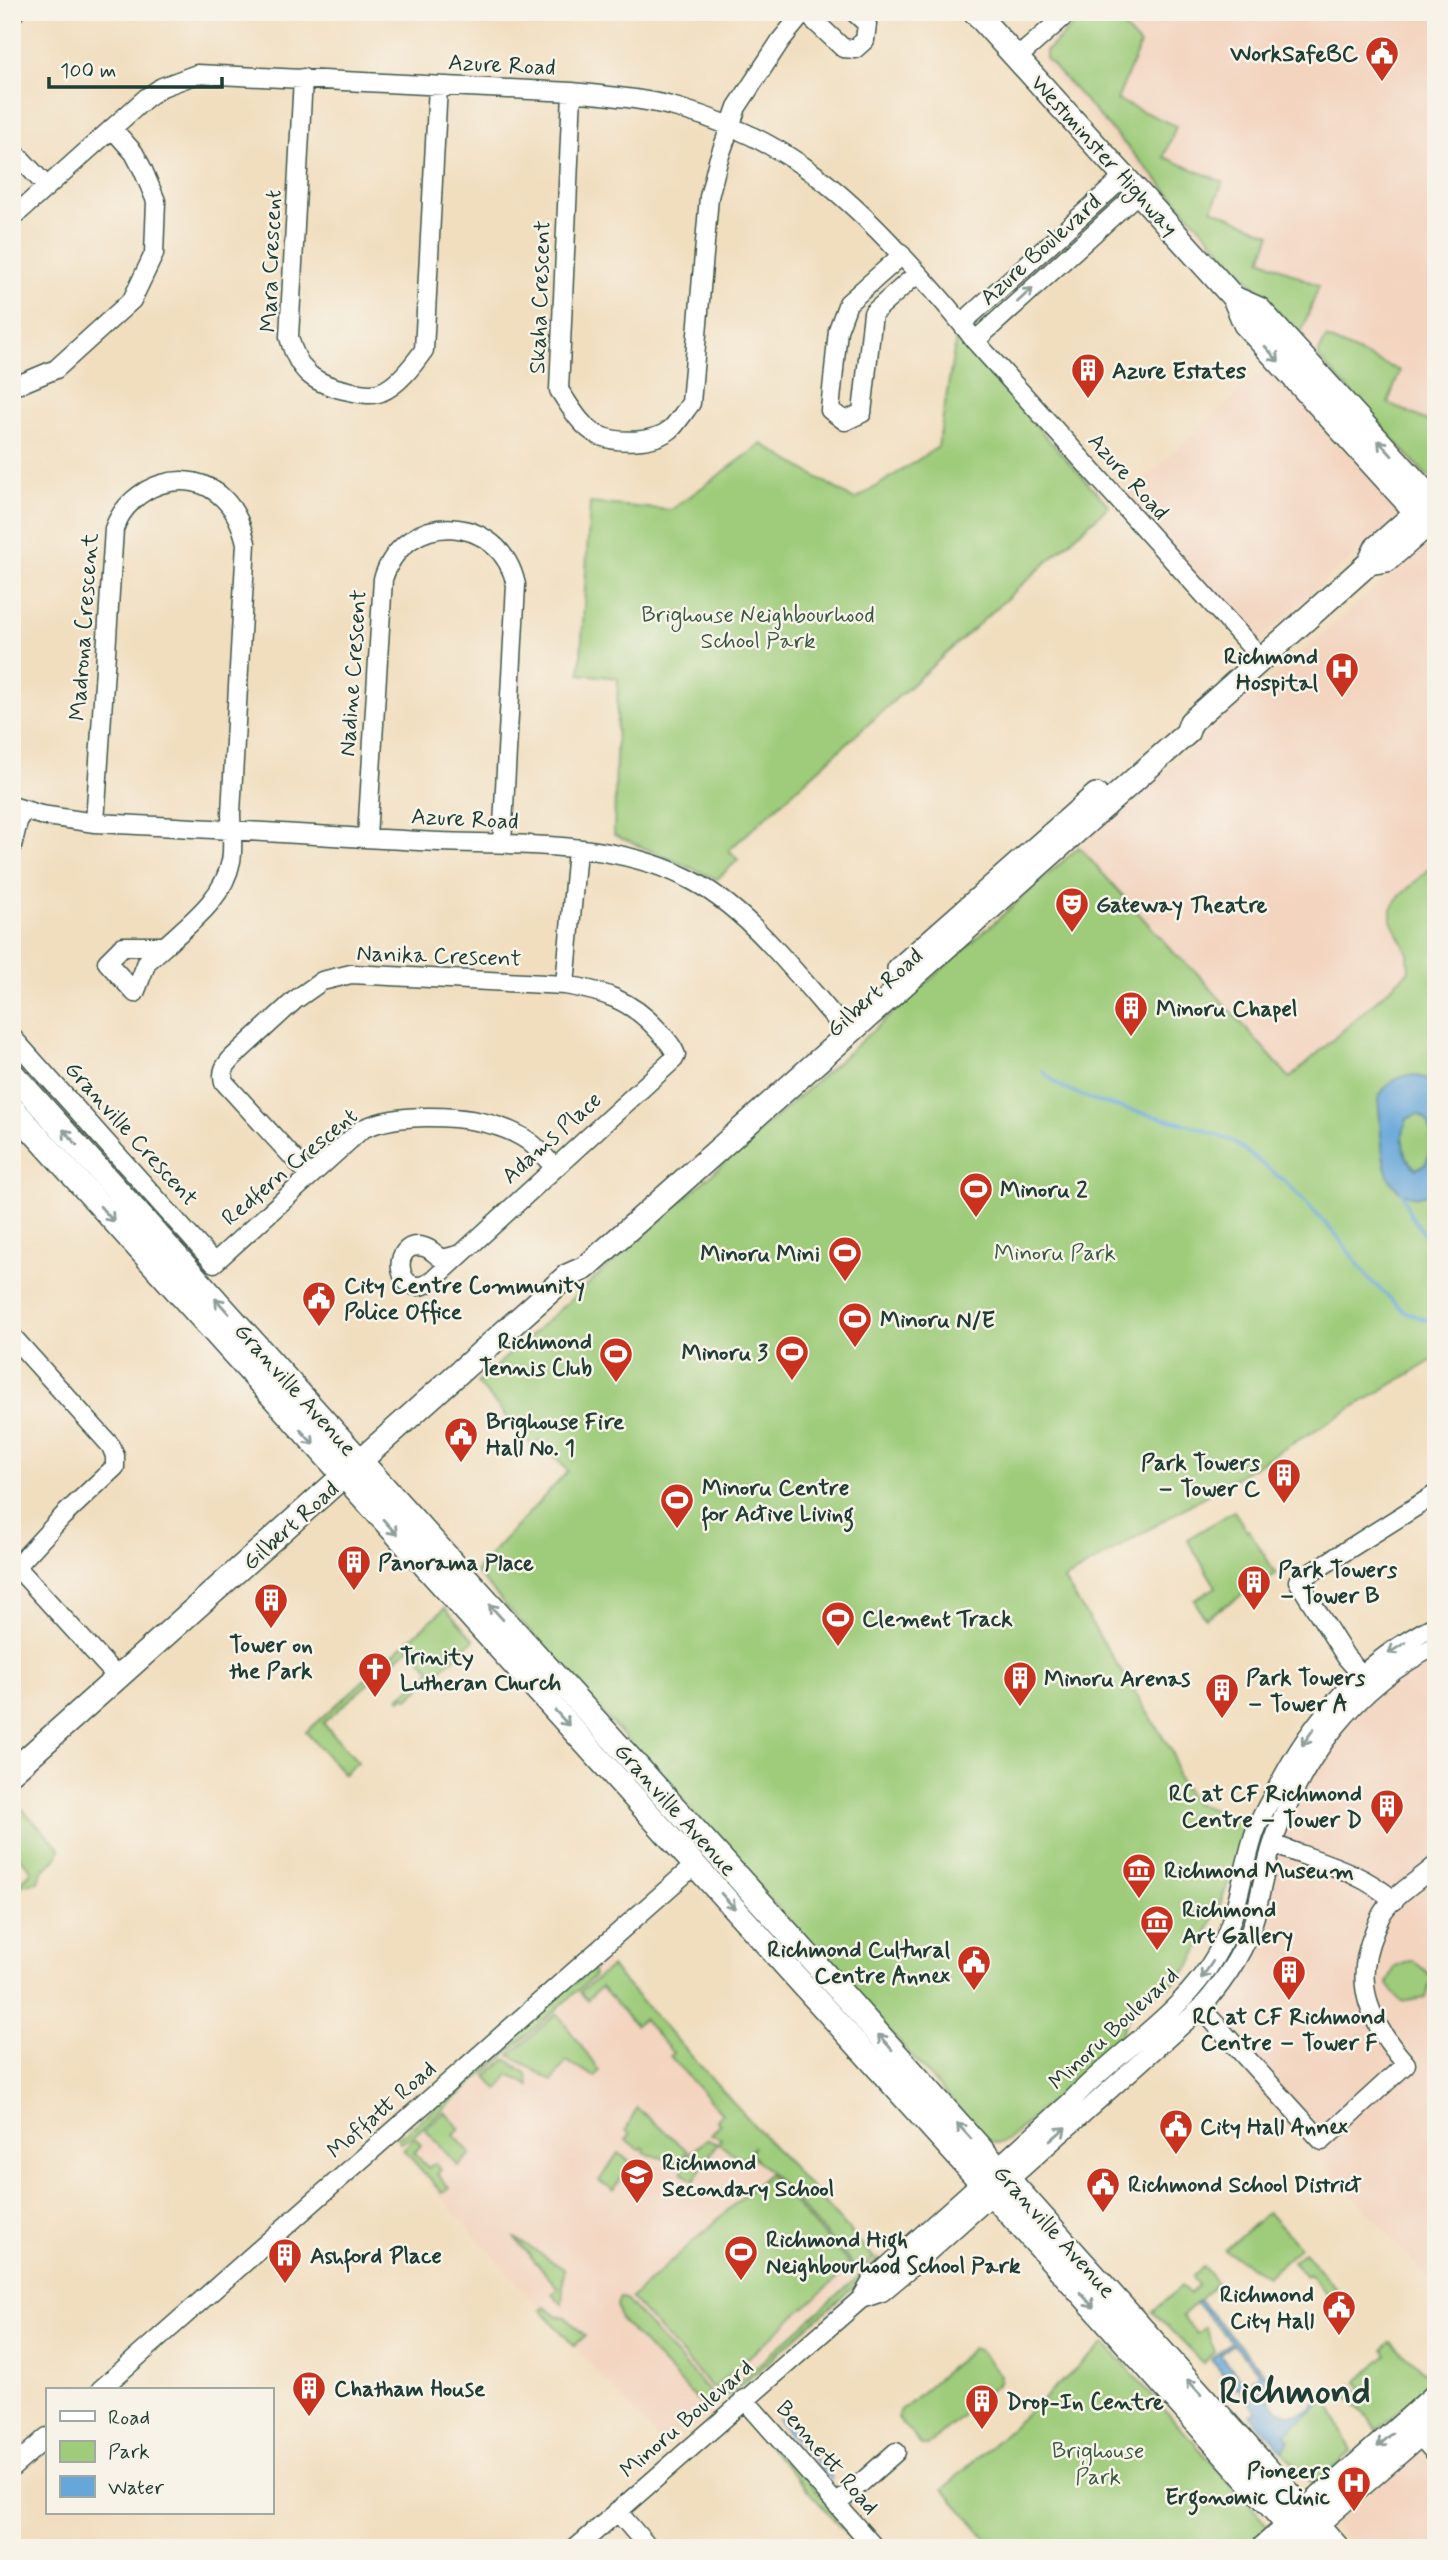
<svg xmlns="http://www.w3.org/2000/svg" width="1448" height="2560" viewBox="0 0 1448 2560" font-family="Mynerve,sans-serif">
<rect width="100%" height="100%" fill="#f7f3e8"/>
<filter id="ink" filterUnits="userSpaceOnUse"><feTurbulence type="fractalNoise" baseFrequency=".0143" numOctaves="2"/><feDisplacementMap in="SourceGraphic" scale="14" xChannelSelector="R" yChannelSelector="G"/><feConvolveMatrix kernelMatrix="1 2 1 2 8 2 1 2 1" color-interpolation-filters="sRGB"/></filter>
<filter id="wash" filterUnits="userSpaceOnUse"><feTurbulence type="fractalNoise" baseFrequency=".00686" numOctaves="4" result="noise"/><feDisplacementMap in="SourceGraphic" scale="28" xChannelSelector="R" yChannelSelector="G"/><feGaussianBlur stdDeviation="1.57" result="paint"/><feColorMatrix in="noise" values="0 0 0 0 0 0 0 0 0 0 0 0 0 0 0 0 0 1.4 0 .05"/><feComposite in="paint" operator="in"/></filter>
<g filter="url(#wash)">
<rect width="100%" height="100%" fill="#f1debf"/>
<!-- built -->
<path fill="#f3d4bf" d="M1081 12H1436V482L1429 483 1421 479 1043 63 1040 55 1045 46Z
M1271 363 1401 511 1399 516 1259 640 1252 637 1124 497Z
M1426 547 1436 550V862L1397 899 1391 909V920L1408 953 1409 971 1290 1079 1196 972 1176 955 1079 847 1420 549Z
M1436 1654V2287L1195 2022 1214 1998 1290 1816 1323 1754 1359 1711 1380 1692 1414 1667Z
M605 1960 874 2258 666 2440 664 2446 400 2152 597 1978 595 1969Z
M1417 2451 1436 2470V2548H1354L1334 2524Z"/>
<!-- green -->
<path fill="#9ecc7a" stroke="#5e8457" stroke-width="2" d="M1088 12H1109L1140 45 1117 100 1176 126 1164 157 1223 182 1212 209 1271 234 1261 259 1319 286 1300 336 1046 58V51Z
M956 338 1109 506 729 850 738 860 717 879 614 835 618 678 580 674 590 503 671 510 762 444 855 500 938 447Z
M1326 338 1400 371 1388 403 1436 425V476H1427L1319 358V352Z
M1079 847 1176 955 1196 972 1290 1078 1409 971 1408 953 1391 920V909L1397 899 1436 862V1358L1064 1580 1173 1753 1177 1776 1194 1803 1246 1822C1238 1860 1225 1895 1208 1930 1202 1943 1197 1956 1188 1968 1161 2001 1132 1992 1119 2040L1009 2139C1001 2144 995 2144 987 2140L475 1571 568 1471 540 1440 533 1446 477 1383Z
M1234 1511 1247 1531 1249 1530 1276 1574 1205 1618 1194 1600 1216 1587 1187 1539Z
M445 1608 474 1640 408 1699 405 1696 401 1700 399 1698 431 1670 410 1647 323 1723 358 1762 344 1774 306 1732Z
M12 1798 60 1849C58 1864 41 1865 38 1882L18 1886 32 1870 12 1848Z
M1413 1960 1432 1977 1425 1998 1401 2002 1387 1983 1395 1967Z
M593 1967 594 1976 411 2138 400 2142 396 2136 406 2133Z
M611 1967 874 2258 859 2271 767 2169 750 2154 754 2146 744 2160 718 2144 721 2139 711 2134 720 2124 716 2120 722 2114 670 2056 673 2053 643 2019 635 2025 601 1987 587 2000 580 1992Z
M557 2013 599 2071 595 2077 566 2061 552 2081 510 2055Z
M506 2059 526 2073 529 2086 509 2074 498 2090 486 2076Z
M637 2108 688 2151 673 2164 669 2156 666 2159 644 2153 645 2149 642 2147 640 2150 626 2140 630 2134 626 2130Z
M445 2112 460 2129 454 2135 471 2154 458 2166 425 2129Z
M415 2138 421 2145 414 2153 428 2168 435 2163 441 2170 437 2174 449 2187 442 2193 403 2149Z
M707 2139 717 2144 694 2181 682 2173 685 2157Z
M618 2153 631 2162 614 2190 599 2181Z
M768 2174 851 2266 713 2389 631 2298Z
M1268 2212 1300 2247 1267 2277 1225 2250Z
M514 2237 564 2269 562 2304 552 2294 558 2288Z
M1304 2252 1342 2295 1334 2302 1309 2274 1306 2276 1293 2262Z
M878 2259 877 2266 728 2397 725 2394Z
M1203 2266 1217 2283 1182 2316 1197 2334 1205 2327 1215 2352 1203 2363 1153 2312 1181 2286 1190 2294 1198 2285 1192 2277Z
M620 2297 625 2299 714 2397 704 2407 621 2320 617 2305Z
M545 2307 556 2316 566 2317 585 2336 574 2346 541 2310Z
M1391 2342 1434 2380 1378 2430 1344 2392 1352 2385 1359 2393 1363 2389 1357 2382 1387 2354 1383 2349Z
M1105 2343 1264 2521 1269 2528 1249 2548H995L943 2489Z
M973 2348 979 2350 1000 2374 999 2383 928 2445H921L898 2418 901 2410Z
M1327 2398 1351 2452 1316 2483 1310 2482 1283 2451 1289 2440 1285 2434Z
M756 2419 865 2548H859L750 2425Z"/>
<!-- water -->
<path fill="#66a6d9" stroke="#427286" stroke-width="2" fill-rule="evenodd" d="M1413 1075 1436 1081V1187C1414 1207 1391 1192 1385 1165 1380 1144 1381 1121 1378 1100 1384 1084 1397 1076 1413 1075ZM1417 1114C1438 1121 1431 1148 1426 1164L1416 1169C1401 1155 1400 1137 1407 1119Z
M1199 2300 1267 2376 1272 2375C1252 2415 1314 2432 1319 2390L1327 2398 1285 2434 1289 2440 1283 2451 1250 2415 1257 2412 1242 2394 1243 2392 1238 2386 1236 2388 1211 2360 1231 2341 1196 2303ZM1232 2343 1260 2373 1247 2385 1220 2355Z"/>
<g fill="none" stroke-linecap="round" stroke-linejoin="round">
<!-- stream -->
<path stroke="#66a6d9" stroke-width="3.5" d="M1042 1071 1060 1086 1095 1101 1197 1127 1234 1142 1288 1184 1337 1236 1370 1280 1405 1312 1432 1322
M1402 1192 1409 1212 1434 1249
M778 2419 831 2478"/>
</g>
</g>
<g filter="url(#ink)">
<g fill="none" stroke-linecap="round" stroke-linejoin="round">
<!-- minor casing -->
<g stroke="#3e5549" stroke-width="21">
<path id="minor" d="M805 12 843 48 855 49 865 40 867 24 854 12
M12 15 15 12
M1017 58 1069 12
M303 78 289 337C298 372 314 384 349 391 358 393 372 396 381 392 398 386 414 364 424 350L438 86
M572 92 559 390C570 406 580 426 598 435 618 444 654 443 671 429 678 422 685 411 691 403L709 197 718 161 737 107 781 40 804 12
M12 149 47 187
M12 218 146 98 162 87 197 74 572 92C607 96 643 98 678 108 777 136 838 185 906 260 930 286 954 313 975 341L1262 659
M902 255 848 303 838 330 830 410 845 421 862 413 873 313 918 273
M962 323 1124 177
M975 341 1138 193
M12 384H20L56 369 132 300 154 254 156 201 143 170 134 153 112 128
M12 806 41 815 95 823C210 828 325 836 440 842 521 845 611 841 685 877 748 906 803 983 849 1034
M95 823 114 529C129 485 189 463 224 499 236 511 242 526 246 543L231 813C231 828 234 846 231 861 224 898 191 922 165 946
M367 837 383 579C405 508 501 513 516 585L502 844
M12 846 21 810
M123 946H165L147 962 135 993 107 962Z
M565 985 577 850
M12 1037 214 1263 362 1129C403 1110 483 1114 522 1137 535 1144 545 1157 554 1167
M310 1176 224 1082C221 1071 225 1066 232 1058L295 1000 322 981 351 974 565 985C602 991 631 1000 657 1029 664 1037 672 1044 676 1055L674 1059 433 1280C397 1306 387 1238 424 1247 432 1249 436 1256 443 1259L458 1255
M12 1336 111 1446 115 1456V1467L63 1516 16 1567
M12 1562 118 1678
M1369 1683 1346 1657 1298 1581 1436 1494
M1273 1844C1312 1860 1362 1871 1394 1901
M1201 2008 1322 2141 1406 2064C1370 2023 1352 1985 1374 1932 1377 1925 1379 1918 1383 1912 1395 1894 1419 1880 1436 1865
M861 2299 882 2292 906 2272 1201 2008C1224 1982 1246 1950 1255 1916 1261 1892 1265 1867 1273 1843 1300 1761 1356 1684 1436 1646
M100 2390 695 1865
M744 2399 875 2548
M1419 2435 1436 2454
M12 2468 47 2437
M837 2504 896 2452
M617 2511 649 2548
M576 2548 861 2299 873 2279 1070 2102C1116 2052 1183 2014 1216 1955 1237 1920 1241 1877 1253 1838 1258 1821 1267 1806 1276 1790 1313 1717 1362 1662 1436 1625"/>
</g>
<!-- major casing -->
<g stroke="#3e5549" stroke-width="26">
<path id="major" d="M975 12 1234 298 1245 324 1436 534
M1234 298 1259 309 1436 504
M1369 563 1387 560 1436 517
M899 969 1096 795
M12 1073 346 1445 765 1907 1338 2548
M12 1108 1100 2314 1308 2548
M12 1772 567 1276 585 1268 1187 733 1191 722 1369 563 1376 548 1436 495
M1306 2533 1436 2420
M1263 2548 1436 2395"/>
</g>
<!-- minor -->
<use href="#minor" stroke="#fff" stroke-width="18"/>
<!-- major -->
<use href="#major" stroke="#fff" stroke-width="23"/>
</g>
<!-- one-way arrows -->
<defs><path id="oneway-shaft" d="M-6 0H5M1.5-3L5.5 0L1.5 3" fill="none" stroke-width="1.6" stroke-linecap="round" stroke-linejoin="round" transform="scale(1.75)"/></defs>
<g stroke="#8f9e9a">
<use href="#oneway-shaft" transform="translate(1025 295) rotate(-43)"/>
<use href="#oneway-shaft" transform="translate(1272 354) rotate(48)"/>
<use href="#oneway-shaft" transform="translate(1385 448) rotate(-132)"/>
<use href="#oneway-shaft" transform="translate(70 1137) rotate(-132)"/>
<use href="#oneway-shaft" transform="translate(107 1214) rotate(48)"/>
<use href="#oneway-shaft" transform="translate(222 1306) rotate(-132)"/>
<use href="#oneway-shaft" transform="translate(307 1437) rotate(48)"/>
<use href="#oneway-shaft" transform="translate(390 1527) rotate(48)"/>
<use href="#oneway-shaft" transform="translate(496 1612) rotate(-132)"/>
<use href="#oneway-shaft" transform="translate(1397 1648) rotate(148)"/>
<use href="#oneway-shaft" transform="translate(562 1718) rotate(48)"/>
<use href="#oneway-shaft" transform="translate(1308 1737) rotate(125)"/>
<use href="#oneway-shaft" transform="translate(728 1901) rotate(48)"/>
<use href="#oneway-shaft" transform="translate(1207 1970) rotate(124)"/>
<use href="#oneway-shaft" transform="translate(885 2042) rotate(-132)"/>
<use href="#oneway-shaft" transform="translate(964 2131) rotate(-132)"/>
<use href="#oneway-shaft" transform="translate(1058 2134) rotate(-41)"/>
<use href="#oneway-shaft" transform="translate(1087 2300) rotate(48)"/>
<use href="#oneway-shaft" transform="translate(1194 2387) rotate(-132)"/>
<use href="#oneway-shaft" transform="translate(1385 2440) rotate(138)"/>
</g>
</g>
<!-- icons -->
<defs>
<g id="civic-pin" transform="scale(1.75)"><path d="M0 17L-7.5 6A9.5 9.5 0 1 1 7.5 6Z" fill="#c8321e" stroke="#f7f3e8"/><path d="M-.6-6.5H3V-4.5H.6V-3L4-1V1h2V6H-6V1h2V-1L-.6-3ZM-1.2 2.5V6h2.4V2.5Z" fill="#fff"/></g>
<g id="building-pin" transform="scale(1.75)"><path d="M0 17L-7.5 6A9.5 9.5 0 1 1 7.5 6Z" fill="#c8321e" stroke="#f7f3e8"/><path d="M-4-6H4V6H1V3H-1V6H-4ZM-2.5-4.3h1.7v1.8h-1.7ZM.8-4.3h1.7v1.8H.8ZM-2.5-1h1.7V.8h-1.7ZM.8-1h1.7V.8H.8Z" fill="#fff"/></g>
<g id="hospital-pin" transform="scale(1.75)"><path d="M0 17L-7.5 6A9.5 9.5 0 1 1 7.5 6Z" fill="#c8321e" stroke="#f7f3e8"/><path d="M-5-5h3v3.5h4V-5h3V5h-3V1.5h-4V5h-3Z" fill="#fff"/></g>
<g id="theatre-pin" transform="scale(1.75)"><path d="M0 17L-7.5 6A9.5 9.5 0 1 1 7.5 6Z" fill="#c8321e" stroke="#f7f3e8"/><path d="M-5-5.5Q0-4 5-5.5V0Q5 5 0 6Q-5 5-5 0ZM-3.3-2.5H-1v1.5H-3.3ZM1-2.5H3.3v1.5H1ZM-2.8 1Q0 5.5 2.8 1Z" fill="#fff"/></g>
<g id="stadium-pin" transform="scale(1.75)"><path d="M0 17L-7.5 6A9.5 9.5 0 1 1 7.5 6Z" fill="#c8321e" stroke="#f7f3e8"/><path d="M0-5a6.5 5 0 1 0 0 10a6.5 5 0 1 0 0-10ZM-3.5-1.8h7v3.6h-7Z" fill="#fff"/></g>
<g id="church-pin" transform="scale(1.75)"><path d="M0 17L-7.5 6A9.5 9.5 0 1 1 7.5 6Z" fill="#c8321e" stroke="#f7f3e8"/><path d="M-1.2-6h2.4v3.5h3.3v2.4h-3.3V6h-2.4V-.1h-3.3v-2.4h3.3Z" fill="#fff"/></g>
<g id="museum-pin" transform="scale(1.75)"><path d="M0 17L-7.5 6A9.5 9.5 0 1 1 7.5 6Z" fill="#c8321e" stroke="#f7f3e8"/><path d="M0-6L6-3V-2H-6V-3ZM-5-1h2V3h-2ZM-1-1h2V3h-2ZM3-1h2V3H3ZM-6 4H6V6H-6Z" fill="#fff"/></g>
<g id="school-pin" transform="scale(1.75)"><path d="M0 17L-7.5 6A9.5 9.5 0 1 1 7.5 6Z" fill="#c8321e" stroke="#f7f3e8"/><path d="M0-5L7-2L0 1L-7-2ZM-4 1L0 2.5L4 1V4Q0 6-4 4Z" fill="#fff"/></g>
</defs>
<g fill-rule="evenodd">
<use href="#civic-pin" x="1382" y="53"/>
<use href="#building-pin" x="1088" y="370"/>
<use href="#hospital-pin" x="1342" y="669"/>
<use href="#theatre-pin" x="1072" y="904"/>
<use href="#building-pin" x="1131" y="1008"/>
<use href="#stadium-pin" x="976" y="1189"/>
<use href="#stadium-pin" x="845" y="1253"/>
<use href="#civic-pin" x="319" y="1298"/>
<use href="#stadium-pin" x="855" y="1319"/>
<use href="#stadium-pin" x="792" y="1352"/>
<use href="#stadium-pin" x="616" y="1354"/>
<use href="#civic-pin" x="461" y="1434"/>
<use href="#building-pin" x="1284" y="1475"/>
<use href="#stadium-pin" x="677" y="1500"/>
<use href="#building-pin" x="354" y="1562"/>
<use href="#building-pin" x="1254" y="1582"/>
<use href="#building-pin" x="271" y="1600"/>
<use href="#stadium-pin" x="838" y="1618"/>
<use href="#church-pin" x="375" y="1669"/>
<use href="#building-pin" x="1020" y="1678"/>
<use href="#building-pin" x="1222" y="1690"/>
<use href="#building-pin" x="1387" y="1806"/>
<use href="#museum-pin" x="1139" y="1870"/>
<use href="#museum-pin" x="1157" y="1922"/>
<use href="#civic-pin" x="974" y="1962"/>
<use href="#building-pin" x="1289" y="1972"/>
<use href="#civic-pin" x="1176" y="2126"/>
<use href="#school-pin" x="637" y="2175"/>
<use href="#civic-pin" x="1103" y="2184"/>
<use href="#stadium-pin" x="741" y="2252"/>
<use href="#building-pin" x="285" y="2255"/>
<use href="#civic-pin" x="1339" y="2307"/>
<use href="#building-pin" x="309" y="2388"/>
<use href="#building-pin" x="982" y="2401"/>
<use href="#hospital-pin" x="1354" y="2483"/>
</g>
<g text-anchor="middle" stroke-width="5" stroke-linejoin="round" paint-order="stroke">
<!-- poi labels -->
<g font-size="23" font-weight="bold" fill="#1f3d34" stroke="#f7f3e8" text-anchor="start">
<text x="1358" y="61" text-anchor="end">WorkSafeBC</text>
<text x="1112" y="378">Azure Estates</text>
<text x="1318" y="664" text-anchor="end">Richmond<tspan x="1318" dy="26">Hospital</tspan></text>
<text x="1096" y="912">Gateway Theatre</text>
<text x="1156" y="1016">Minoru Chapel</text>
<text x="1000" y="1197">Minoru 2</text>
<text x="820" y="1261" text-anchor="end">Minoru Mini</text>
<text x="344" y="1293">City Centre Community<tspan x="344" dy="26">Police Office</tspan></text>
<text x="880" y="1327">Minoru N/E</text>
<text x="592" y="1349" text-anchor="end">Richmond<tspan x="592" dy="26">Tennis Club</tspan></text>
<text x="768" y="1360" text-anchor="end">Minoru 3</text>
<text x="486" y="1429">Brighouse Fire<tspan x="486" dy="26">Hall No. 1</tspan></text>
<text x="1260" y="1470" text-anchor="end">Park Towers<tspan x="1260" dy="26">– Tower C</tspan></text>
<text x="702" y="1495">Minoru Centre<tspan x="702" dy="26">for Active Living</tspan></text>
<text x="378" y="1570">Panorama Place</text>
<text x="1278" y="1577">Park Towers<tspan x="1278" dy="26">– Tower B</tspan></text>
<text x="862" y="1626">Clement Track</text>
<text x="271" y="1652" text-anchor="middle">Tower on<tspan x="271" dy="26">the Park</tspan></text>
<text x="400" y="1664">Trinity<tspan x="400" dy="26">Lutheran Church</tspan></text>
<text x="1246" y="1685">Park Towers<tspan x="1246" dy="26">– Tower A</tspan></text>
<text x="1044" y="1686">Minoru Arenas</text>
<text x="1362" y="1801" text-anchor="end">RC at CF Richmond<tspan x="1362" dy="26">Centre – Tower D</tspan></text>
<text x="1164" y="1878">Richmond Museum</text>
<text x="1182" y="1917">Richmond<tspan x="1182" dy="26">Art Gallery</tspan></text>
<text x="950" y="1957" text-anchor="end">Richmond Cultural<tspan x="950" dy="26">Centre Annex</tspan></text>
<text x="1289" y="2024" text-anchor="middle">RC at CF Richmond<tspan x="1289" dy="26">Centre – Tower F</tspan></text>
<text x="1200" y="2134">City Hall Annex</text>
<text x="662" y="2170">Richmond<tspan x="662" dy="26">Secondary School</tspan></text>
<text x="1128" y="2192">Richmond School District</text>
<text x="766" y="2247">Richmond High<tspan x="766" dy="26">Neighbourhood School Park</tspan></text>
<text x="310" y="2263">Ashford Place</text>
<text x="1314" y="2302" text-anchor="end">Richmond<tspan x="1314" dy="26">City Hall</tspan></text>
<text x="334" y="2396">Chatham House</text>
<text x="1006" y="2409">Drop-In Centre</text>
<text x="1330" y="2478" text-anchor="end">Pioneers<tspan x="1330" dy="26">Ergonomic Clinic</tspan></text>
</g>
<!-- street labels -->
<g font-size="23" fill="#1f3d34" stroke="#f7f3e8">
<text transform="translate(502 64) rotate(3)" y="8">Azure Road</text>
<text transform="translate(1105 155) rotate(48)" y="8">Westminster Highway</text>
<text transform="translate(1040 249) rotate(-42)" y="8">Azure Boulevard</text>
<text transform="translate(270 261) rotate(-88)" y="8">Mara Crescent</text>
<text transform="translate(539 297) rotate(-88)" y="8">Skaha Crescent</text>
<text transform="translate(1129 476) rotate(48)" y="8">Azure Road</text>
<text transform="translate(83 627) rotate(-86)" y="8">Madrona Crescent</text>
<text transform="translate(352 673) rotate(-86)" y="8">Nadine Crescent</text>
<text transform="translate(465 818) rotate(3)" y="8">Azure Road</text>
<text transform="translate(439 955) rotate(2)" y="8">Nanika Crescent</text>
<text transform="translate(874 992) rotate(-42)" y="8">Gilbert Road</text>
<text transform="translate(132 1133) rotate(48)" y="8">Granville Crescent</text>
<text transform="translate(551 1137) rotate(-42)" y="8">Adams Place</text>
<text transform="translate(289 1166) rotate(-40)" y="8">Redfern Crescent</text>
<text transform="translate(296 1389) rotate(48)" y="8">Granville Avenue</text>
<text transform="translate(290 1525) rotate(-42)" y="8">Gilbert Road</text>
<text transform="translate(676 1809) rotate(48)" y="8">Granville Avenue</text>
<text transform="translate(1113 2028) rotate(-43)" y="8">Minoru Boulevard</text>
<text transform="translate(381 2109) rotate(-41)" y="8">Moffatt Road</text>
<text transform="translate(1055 2231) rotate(48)" y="8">Granville Avenue</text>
<text transform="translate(686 2418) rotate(-41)" y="8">Minoru Boulevard</text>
<text transform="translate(828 2457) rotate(49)" y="8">Bennett Road</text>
</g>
<!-- park labels -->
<g font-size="23" fill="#385a42" stroke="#f7f3e8">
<text x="758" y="622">Brighouse Neighbourhood<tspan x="758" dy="26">School Park</tspan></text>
<text x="1055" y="1260">Minoru Park</text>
<text x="1098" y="2458">Brighouse<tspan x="1098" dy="26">Park</tspan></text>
</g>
<!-- town labels -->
<g font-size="37" font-weight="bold" fill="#1f3d34" stroke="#f7f3e8">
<text x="1295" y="2403">Richmond</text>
</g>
</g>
<!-- margin -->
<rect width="1448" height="2560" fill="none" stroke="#f7f3e8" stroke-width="42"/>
<!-- legend -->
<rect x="46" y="2388" width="228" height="126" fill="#f7f3e8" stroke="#a1aaa0" stroke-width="2"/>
<rect x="60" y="2411" width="35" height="10" fill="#ffffff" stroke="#a1aaa0" stroke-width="2"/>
<text x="108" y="2424" font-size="21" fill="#1f3d34">Road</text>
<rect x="60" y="2441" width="35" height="21" fill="#9ecc7a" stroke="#a1aaa0" stroke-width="2"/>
<text x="108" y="2458" font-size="21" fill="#1f3d34">Park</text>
<rect x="60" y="2476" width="35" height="21" fill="#66a6d9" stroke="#a1aaa0" stroke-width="2"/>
<text x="108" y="2494" font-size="21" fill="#1f3d34">Water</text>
<!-- scale -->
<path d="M49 77v10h173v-10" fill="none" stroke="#1f3d34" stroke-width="3.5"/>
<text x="60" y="77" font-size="21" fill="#1f3d34" stroke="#f7f3e8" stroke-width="5" paint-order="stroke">100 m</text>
</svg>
